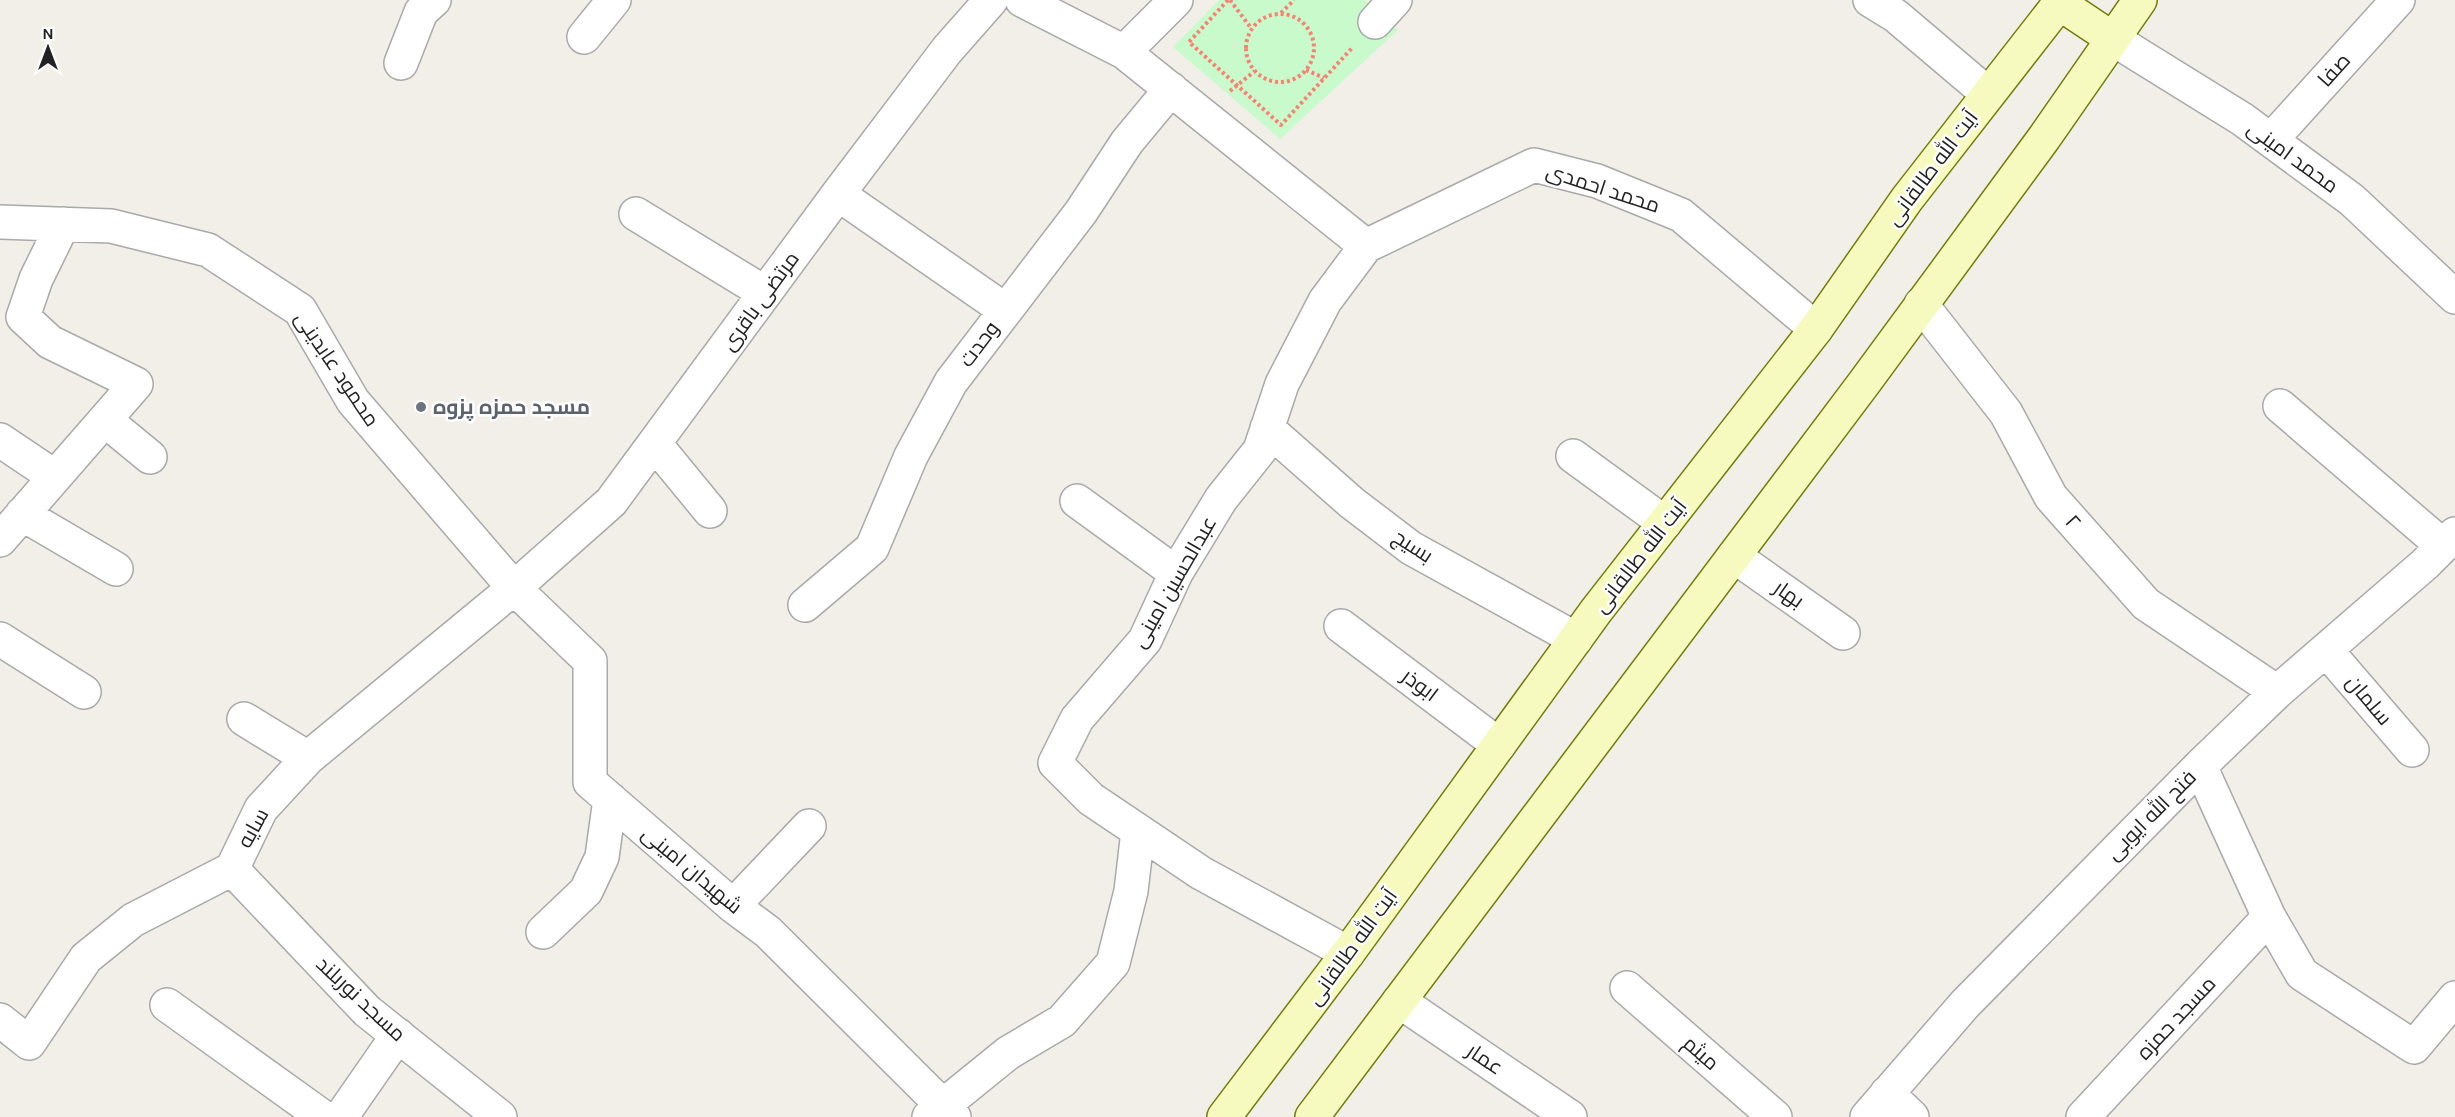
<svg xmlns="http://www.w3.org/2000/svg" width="2455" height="1117" viewBox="0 0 2455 1117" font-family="Karla,Cairo,sans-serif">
<rect width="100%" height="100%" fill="#f2efe9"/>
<!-- park -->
<path fill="#c8facc" d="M1219 0H1365L1398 30 1280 139 1173 47Z"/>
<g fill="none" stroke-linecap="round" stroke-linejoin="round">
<!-- minor casing -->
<g stroke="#a9a9a9" stroke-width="36">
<path id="minor" d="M1022 0 1124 52 1366 246
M1870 0 1896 16 1988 94
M1375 22 1395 0
M584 37 614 0
M2113 39 2242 119 2352 200 2455 297
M1124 52 1176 0
M401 63 421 12 434 0
M2271 140 2398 0
M838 194 1005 310
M636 214 765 293
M0 222 111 226 208 250 300 310 353 401 514 588 590 661V782L733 906 768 932 954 1117
M1921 304 2006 413 2051 497 2146 604 2277 692
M2280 406 2443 546
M105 420 150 457
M1267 428 1352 503 1411 548 1576 639
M0 440 55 477
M655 444 710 511
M1573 456 1665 523
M1077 501 1176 573
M22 514 116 569
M0 540 136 384 50 342 23 317 36 279 63 224
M1734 556 1843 633
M805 605 872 548 911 456 951 382 1081 212 1127 142 1171 89
M1341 626 1499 745
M0 639 84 692
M2326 650 2412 750
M244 719 308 758
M2200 766 2269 917
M232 869 367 1011 500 1117
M733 906 809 826
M543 932 586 891 602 857 610 799
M1348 953 1201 873 1091 799 1055 763 1077 719 1145 640 1176 573 1221 499 1260 450 1282 384 1325 301 1366 246 1534 165 1597 181 1681 215 1816 329
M1627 988 1775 1117
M1399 1001 1570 1117
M167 1005 323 1117
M0 1020 29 1043 86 958 133 920 232 869 261 809 308 758 514 588 611 502 838 194 947 50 991 0
M1887 1093 1912 1117
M341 1117 398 1035
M929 1117 1008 1053 1062 1021 1113 963 1131 891 1138 831
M1867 1117 1965 1004 2200 766 2277 692 2425 564 2455 534
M2083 1117 2269 917 2302 974 2414 1047 2455 998"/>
</g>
<!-- secondary casing -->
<g stroke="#707d05" stroke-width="36">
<path id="secondary" d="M2059 3 2113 39
M1224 1117 1348 953 1596 611 1816 329 1907 199 2062 0
M1312 1117 1864 383 2044 138 2140 0"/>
</g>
<!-- path -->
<path stroke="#fa8072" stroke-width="4" stroke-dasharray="3 3" stroke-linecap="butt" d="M1228 0 1189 42 1281 125 1353 47
M1230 0 1251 28
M1281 13 1294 0
M1246 48a34 34 0 1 1 68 0a34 34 0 1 1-68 0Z
M1306 70 1324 78
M1230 91 1255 71"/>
<!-- minor -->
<use href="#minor" stroke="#fff" stroke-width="33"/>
<!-- secondary -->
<use href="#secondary" stroke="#f7fabf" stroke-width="33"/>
</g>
<!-- markers -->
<circle fill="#6b7280" stroke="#fff" stroke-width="2" cx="421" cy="407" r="6"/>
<g text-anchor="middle" stroke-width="5" stroke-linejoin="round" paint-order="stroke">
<!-- street labels -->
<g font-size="21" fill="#222" stroke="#fff">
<text transform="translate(2334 70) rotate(-48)" y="7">صفا</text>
<text transform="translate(2293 157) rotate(36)" y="7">محمد امینی</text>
<text transform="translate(1932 168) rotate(-53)" y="7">آیت الله طالقانی</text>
<text transform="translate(1603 188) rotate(18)" y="7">محمد احمدی</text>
<text transform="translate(760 301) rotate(-54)" y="7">مرتضی باقری</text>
<text transform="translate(979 344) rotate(-53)" y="7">وحدت</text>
<text transform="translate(337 369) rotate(56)" y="7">محمود عابدینی</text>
<text transform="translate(2073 522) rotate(48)" y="7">۲</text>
<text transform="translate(1413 546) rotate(33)" y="7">بسیج</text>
<text transform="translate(1640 556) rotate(-52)" y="7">آیت الله طالقانی</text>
<text transform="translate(1174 582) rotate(-60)" y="7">عبدالحسین امینی</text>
<text transform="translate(1789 594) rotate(35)" y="7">بهار</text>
<text transform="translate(1420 685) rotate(37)" y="7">ابوذر</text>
<text transform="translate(2369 700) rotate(50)" y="7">سلمان</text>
<text transform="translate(2151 815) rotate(-45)" y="7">فتح الله ایوبی</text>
<text transform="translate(253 828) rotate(-61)" y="7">سایه</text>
<text transform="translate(692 870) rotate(40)" y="7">شهیدان امینی</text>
<text transform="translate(1352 947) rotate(-54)" y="7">آیت الله طالقانی</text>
<text transform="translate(361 999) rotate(43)" y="7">مسجد نوربلند</text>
<text transform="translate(2176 1018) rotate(-47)" y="7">مسجد حمزه</text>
<text transform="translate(1701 1053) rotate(41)" y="7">میثم</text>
<text transform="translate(1485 1059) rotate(34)" y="7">عمار</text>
</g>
<!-- worship labels -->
<g font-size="21" font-weight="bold" fill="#5b616d" stroke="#fff" text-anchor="start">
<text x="433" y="414">مسجد حمزه پزوه</text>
</g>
</g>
<!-- north arrow -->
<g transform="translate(48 48)" stroke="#ffffff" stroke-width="4.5" paint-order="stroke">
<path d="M0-4.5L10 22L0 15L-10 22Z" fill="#222222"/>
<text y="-9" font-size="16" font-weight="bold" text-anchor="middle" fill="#222222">N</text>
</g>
</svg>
